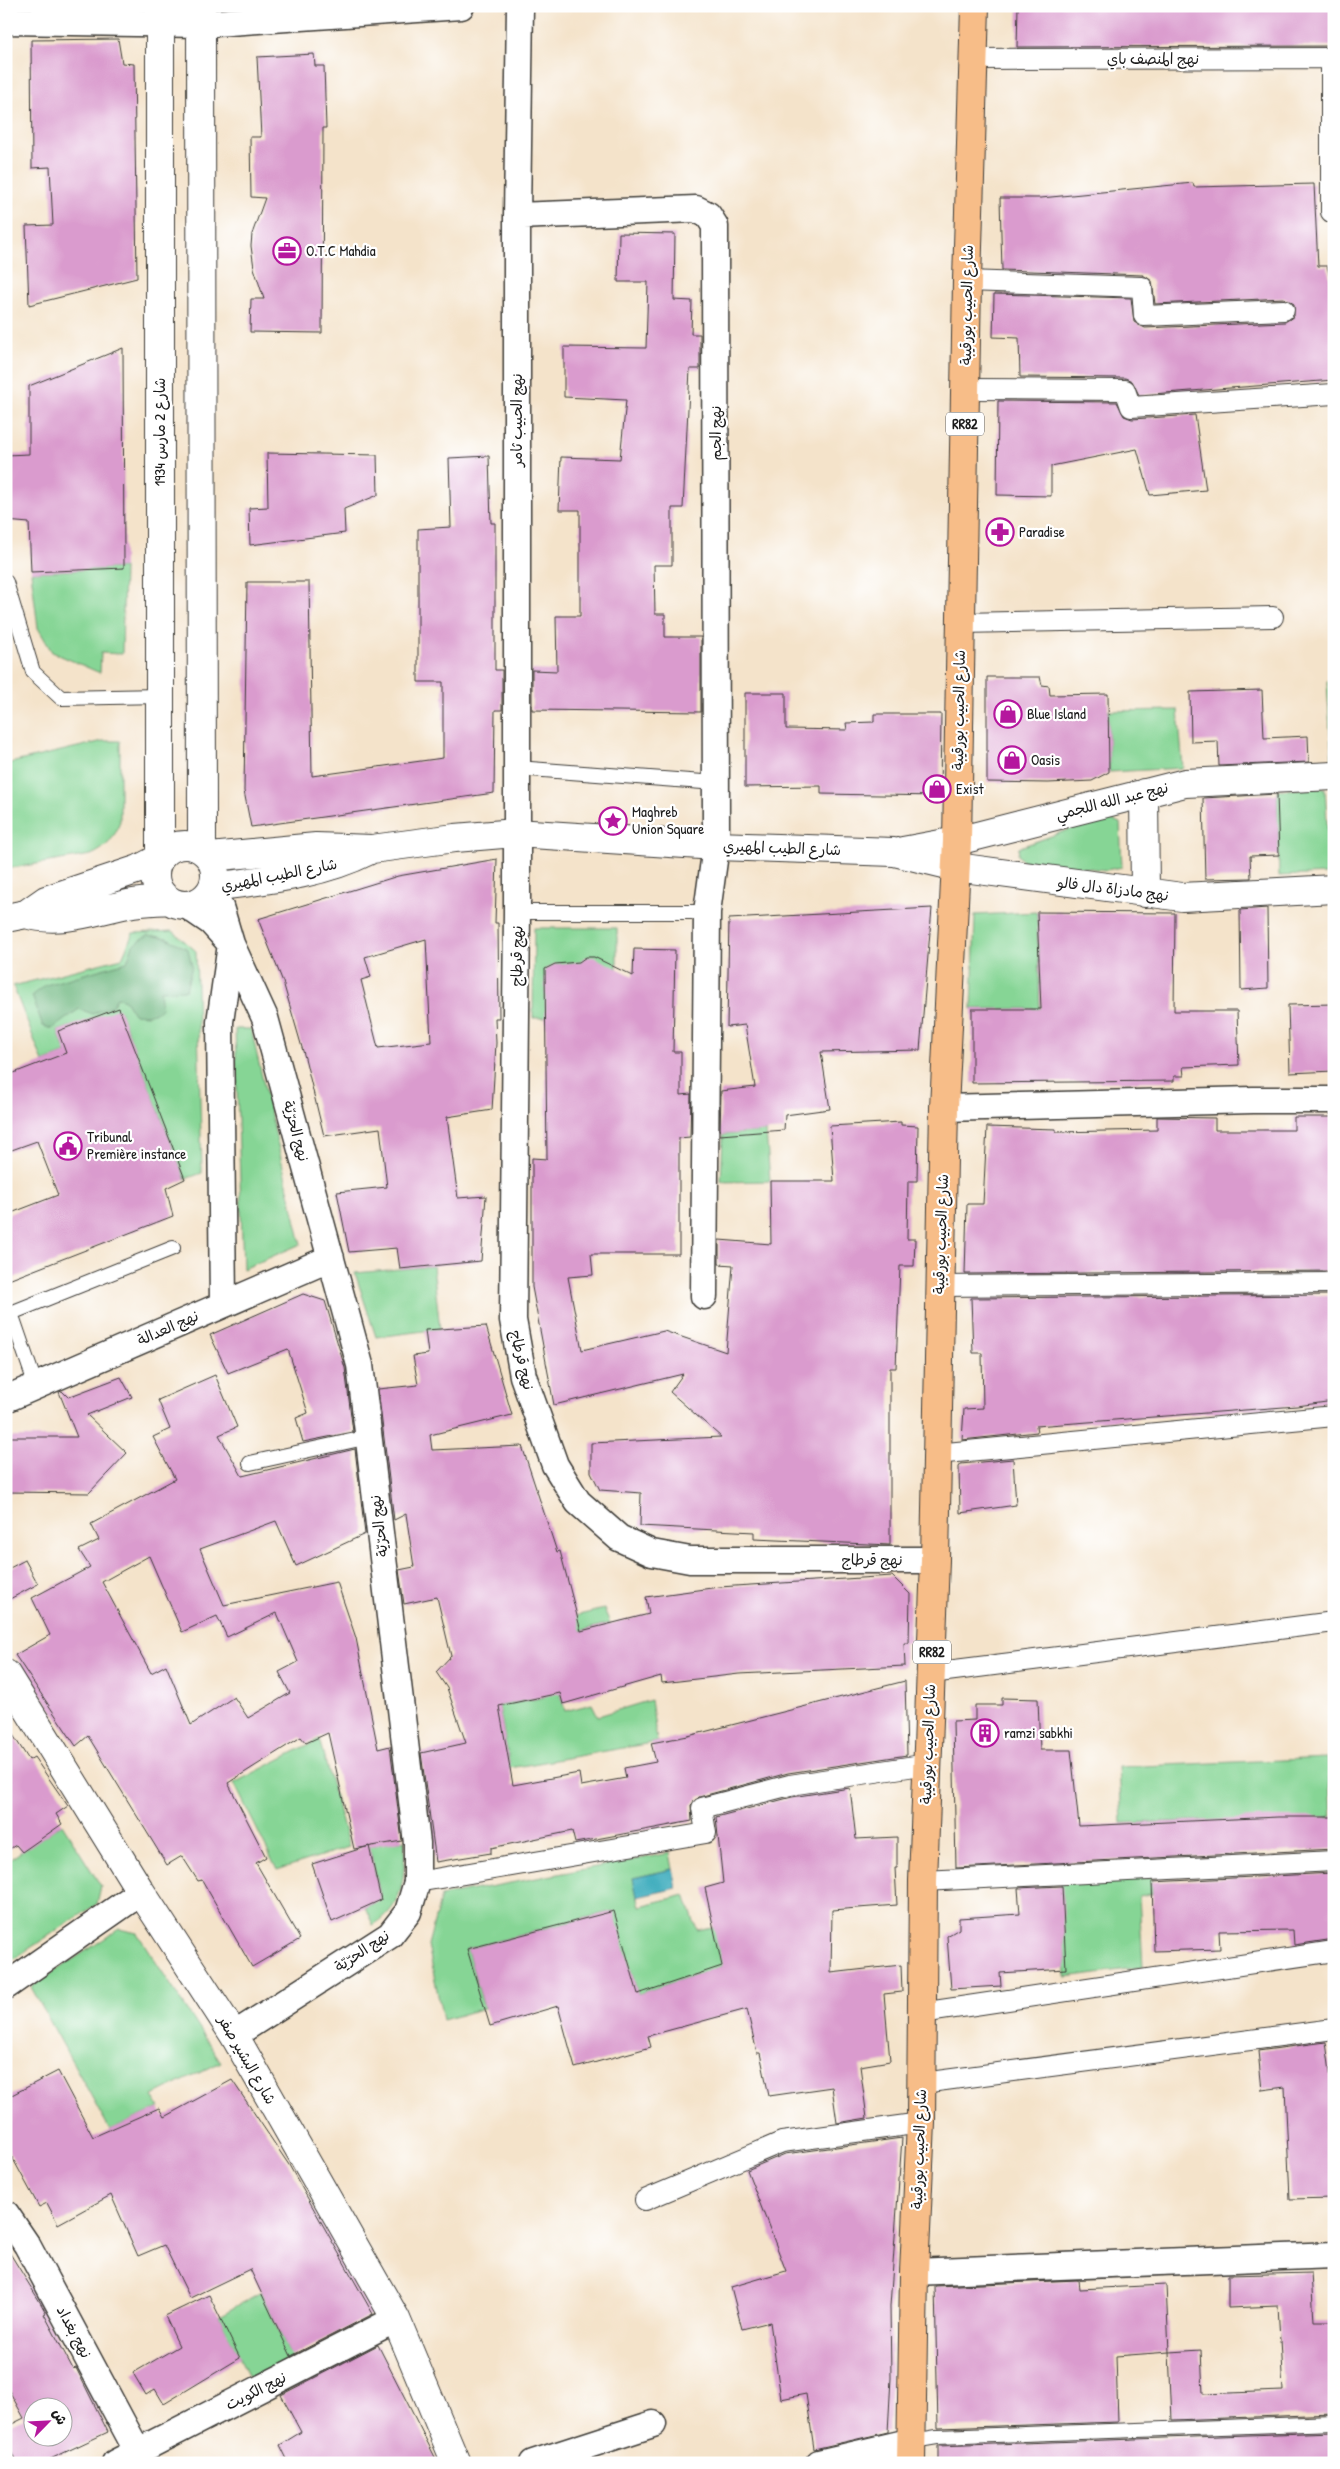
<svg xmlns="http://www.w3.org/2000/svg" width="1340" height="2469" viewBox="0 0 1340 2469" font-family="'Patrick Hand','Playpen Sans Arabic',sans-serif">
<rect width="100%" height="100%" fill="#fff"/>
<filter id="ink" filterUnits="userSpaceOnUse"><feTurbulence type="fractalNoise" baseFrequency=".02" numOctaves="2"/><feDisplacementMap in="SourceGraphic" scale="10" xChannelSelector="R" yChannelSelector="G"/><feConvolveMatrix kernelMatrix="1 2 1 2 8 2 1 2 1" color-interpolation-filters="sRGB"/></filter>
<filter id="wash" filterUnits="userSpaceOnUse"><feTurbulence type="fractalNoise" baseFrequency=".0096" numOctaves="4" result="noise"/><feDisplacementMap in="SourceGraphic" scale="20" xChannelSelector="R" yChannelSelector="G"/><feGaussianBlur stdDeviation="1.12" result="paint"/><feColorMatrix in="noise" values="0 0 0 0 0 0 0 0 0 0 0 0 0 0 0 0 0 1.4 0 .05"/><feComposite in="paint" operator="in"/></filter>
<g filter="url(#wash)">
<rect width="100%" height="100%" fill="#f4e3ca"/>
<!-- green -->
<path fill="#86d595" stroke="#517858" d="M124 568 122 654 101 653 100 673 52 652 38 628 31 572Z
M1327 681H1334V762H1332Z
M1178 710 1183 768 1109 772 1108 711Z
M103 741H120V821C115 838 107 848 91 855L6 869V764Z
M1325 788 1330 874 1279 876 1277 790Z
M1108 818 1120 823 1122 867 1106 870 1023 861 1018 855 1019 848 1023 846 1096 820Z
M1037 912 1040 1009H972L975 915Z
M534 928H617V1016L533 1018Z
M173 931 196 951 202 1173 185 1179 119 1009 58 1031 66 1053 43 1062 13 986 122 958 133 933Z
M235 1029H251L301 1244 243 1269Z
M766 1131 770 1181 721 1182 723 1135Z
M433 1266 440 1329 376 1337 355 1273Z
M604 1609 610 1623 547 1640 565 1711 592 1704 598 1716 651 1700 657 1742 510 1768 499 1706 545 1697 529 1627Z
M319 1739 349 1847 277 1870 234 1783Z
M1328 1758 1331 1817 1122 1823 1119 1767Z
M62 1824 101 1886 97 1904 6 1964V1862Z
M405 1840C404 1873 406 1906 373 1925L365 1907 381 1900 369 1846Z
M670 1853 673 1869 633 1878 640 1906 685 1895 697 1930 734 1923 744 1959 638 1994 613 1911 467 1949 484 2008 443 2020 428 1945 441 1896Z
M1152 1878V1894L1139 1896 1143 1967 1066 1977 1061 1879Z
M119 1929 137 1933 221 2062 153 2096 159 2108 110 2130 31 1987Z
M261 2292 293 2360 251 2381 219 2316Z"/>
<!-- forest -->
<path fill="#6cb67e" stroke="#44694d" d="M148 935 167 938 188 949 192 966 186 990 160 991 162 1009 148 1015 134 1014 125 1000 117 997 113 1005 93 1014 79 1009 52 1029 43 1026 32 996 46 985 127 962 133 945Z"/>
<!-- water -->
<path fill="#40adbe" stroke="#2e646d" d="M673 1869 677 1888 637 1897 633 1878Z"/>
<g id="blocks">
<!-- building -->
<path fill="#da9bce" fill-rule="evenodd" d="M1018 6H1334V46L1017 47Z
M118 39 122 63 134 64 137 278 29 305 26 226 53 225 50 167 32 168 31 40Z
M314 54 315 66H324L326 128H323L322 333 250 332 251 299H264L254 268 251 246 252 234 265 198 251 197 250 137H261L257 57Z
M1193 183 1194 187 1314 184 1318 266H1327L1334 295V380L1139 395 1132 381 1125 378 1020 377 1019 338 993 337 994 294 1131 298 1134 322 1145 328 1285 322 1294 316V304L1284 298 1155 304 1152 281 1143 275 1002 270 1000 198H1041Z
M619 233 675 234 674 300 692 301 691 334H700V369H690L683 508H672V565H654L655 614H665V637H701V712L532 710V670L557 671 556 616H580V510H559L561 457 620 459 626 400 564 397V347L646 348 648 282H618Z
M123 348 124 568 31 572 29 523 6 521V455L29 454V386Z
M998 401 1117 402 1124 416 1132 419 1195 415 1206 490 1150 495 1137 449 1051 466V496L997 495Z
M267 453 377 455 378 495 344 509 345 533 250 545 249 508 268 507Z
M489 456 491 523H495V670H502V710H495L494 793 251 827 244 791 247 582H309L312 776 443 758V682H418V529L451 527 449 458Z
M987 677H1040L1042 685 1049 686 1050 695 1108 694 1109 772 1092 781 1048 783 987 782Z
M1262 690 1264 738 1308 736 1309 762 1219 766 1218 741 1191 742 1190 692Z
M745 693H786V729L847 730 846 723 874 722V714H941L940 796 821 794V786L745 787Z
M1277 794 1279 855 1250 856 1251 878 1205 879 1203 798Z
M497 859 495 923H498L499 1018H495L496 1043 492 1110 447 1117 458 1198 486 1196 481 1261 400 1269 397 1248 349 1252 337 1192 387 1187 380 1128 324 1136 305 1058 283 982 258 919 398 876ZM426 939 431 1042 378 1048 361 980 371 977 365 957Z
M932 908 920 1050 821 1052 830 1109 785 1115 784 1130 720 1135 721 1091 755 1087 745 1025 727 1027 729 919Z
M1267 908 1268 988 1241 990 1240 910Z
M1037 912 1175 913 1174 1011H1237L1239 1065 1183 1067 1184 1076H1174V1081L972 1083V1009H1041Z
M634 949 675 950 673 1052H681V1095L691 1094 690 1137 679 1138V1254H591L593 1275 568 1277 582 1350 664 1331 726 1352 733 1265 719 1264V1240L771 1244 770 1181H834L830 1126 901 1122V1125L918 1126 917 1181H908L907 1239H915L914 1266H900L896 1368H890V1545L754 1539V1532L640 1526 641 1493 600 1490 591 1472V1443L721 1437 670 1392 683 1374 554 1405 532 1287V1158L547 1159 545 969 555 964 579 962 586 957H594L633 976Z
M1334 1004V1071L1290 1073 1288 1005Z
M119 1008 185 1179 166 1188 173 1216 6 1281V1215L58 1195 37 1141 6 1152V1076L66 1053 58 1031Z
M1157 1117 1215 1118V1130H1294V1117H1334V1271L965 1274 967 1204H983L987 1127 1056 1129V1132L1157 1130Z
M303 1294 325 1301 345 1368 353 1432 303 1442 296 1418 308 1413 288 1349 228 1373 210 1335Z
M1334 1295V1401L1297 1406 1036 1426 1037 1432 962 1440 964 1409 983 1408 982 1353H973L971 1298Z
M486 1326 512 1415 430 1435 432 1450 522 1446 557 1552 560 1551 581 1631 649 1614 646 1597 719 1587 892 1576 910 1594 909 1643H904L905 1666 739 1674 662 1683 661 1676 563 1704 560 1693 499 1706 513 1785 579 1773 581 1786 626 1778 624 1768 656 1762 651 1743 688 1736 905 1681 907 1755 788 1773 699 1797 691 1805 692 1821 575 1843 572 1831 491 1848V1853L436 1862 421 1753 466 1743 447 1688 436 1672 451 1656 437 1597 404 1604 399 1570 414 1567 406 1514 394 1520 378 1389 418 1385 413 1356 428 1354 425 1330Z
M215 1375 237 1427 219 1435 242 1476 355 1449 365 1534 296 1566 276 1521 200 1549 224 1605 337 1582 356 1638 378 1749 390 1746 402 1841 354 1849 328 1733 306 1743 301 1737 228 1783 266 1857 256 1863 300 1939 252 1967 202 1880 198 1881 182 1856 167 1865 88 1736 76 1746 15 1655 50 1635 32 1598 90 1567 79 1550 99 1540 91 1524 175 1479 153 1437 170 1429 158 1400ZM149 1556 182 1632 217 1616 227 1637 277 1613 298 1662 279 1672 290 1693 248 1718 234 1697 191 1725 166 1665 151 1673 102 1582Z
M121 1377 132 1397 87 1415 127 1453 89 1493 6 1492V1437H77L59 1392 62 1391 68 1397Z
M1013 1459 1016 1505 960 1513 959 1467 961 1464Z
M25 1560 38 1584 6 1601V1570Z
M1002 1698 1038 1699 1040 1750H1071L1079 1826 1278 1817H1334V1849L956 1868 953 1721 975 1720V1705H1002Z
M6 1724 29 1760 34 1757 68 1806 56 1814 62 1824 22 1852 16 1845 6 1851Z
M850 1788 856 1839 897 1837V1868H895L897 1905 832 1910 831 1973 901 1965 902 1992 884 1994 890 2061 860 2066 867 2118 837 2123 832 2087 769 2096 760 2053H757L747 2009 648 2036 651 2047 575 2068 558 2006 490 2026 467 1949 614 1911 638 1994 722 1966 705 1888 723 1883 716 1817 792 1797Z
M369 1846 381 1900 332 1922 312 1864Z
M1334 1873V1939L1294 1945 1293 1930 1219 1931 1220 1949 1154 1951 1152 1882Z
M1062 1886 1066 1969 1000 1973 1001 1986 951 1989 947 1936 959 1929V1918L1020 1914 1018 1888Z
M1326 2042 1334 2103V2198L1290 2199 1285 2087 1262 2090 1258 2051Z
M58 2071 93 2137 159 2108 164 2117 232 2080 289 2165 373 2314 291 2356 250 2269 190 2298 164 2245 138 2256 111 2195 58 2224 47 2203 39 2207 6 2146V2098Z
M902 2138 890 2306 891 2378 888 2432 814 2449 806 2394 781 2399 770 2322 742 2329 731 2287 786 2271 747 2170 785 2154Z
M6 2247 40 2302 46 2313 44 2314 73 2369 76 2368 108 2432 42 2463H17L6 2442V2427L24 2418 6 2385ZM32 2406H62V2436H32Z
M1311 2273 1314 2321H1333L1334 2414 1172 2420 1169 2352 1201 2350 1203 2394 1283 2391 1278 2306 1228 2308V2275Z
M1078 2280 1079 2289 1166 2285 1169 2352 1116 2356 1118 2422 938 2428 935 2286Z
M209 2295 240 2358 164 2404 155 2389 146 2395 133 2373 179 2346 165 2316Z
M378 2345 438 2463H289L280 2445 301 2432 281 2395Z
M1334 2432V2463H938V2446Z"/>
</g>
</g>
<g filter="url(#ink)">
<use href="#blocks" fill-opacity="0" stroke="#3c3a36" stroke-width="1"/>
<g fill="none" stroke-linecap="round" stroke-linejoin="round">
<!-- service casing -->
<g stroke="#3c3a36" stroke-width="16">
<path id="service" d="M6 582 33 672 61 698 160 696
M517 768 716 783
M517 912H707
M11 1313 36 1386
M6 1315 173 1248
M250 1463 369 1437
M913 2441 937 2437 1334 2423"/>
</g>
<!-- pedestrian casing -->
<g stroke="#3c3a36" stroke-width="22">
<path id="pedestrian" d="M973 59 1334 58
M1331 59V212
M967 281 1142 287 1144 316 1284 310
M965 389 1125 390 1131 407 1334 394
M961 623 1273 617
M939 1286 1334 1283
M936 1454 1334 1416
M931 1673 1334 1622
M923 1881 1334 1861
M417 1882 706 1833 702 1808 790 1785 928 1764
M921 2013 1334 1951
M922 2083 1334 2029
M645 2200 782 2142 921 2123"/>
</g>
<!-- minor casing -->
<g stroke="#3c3a36" stroke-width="29">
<path id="minor" d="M520 6 517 216V912L513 1320 523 1376 555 1465 578 1502 619 1538 652 1553 690 1560H935
M6 21 201 24 461 6
M517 216 696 209 708 215 715 226 716 846 707 912 704 1296
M212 890 220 907 231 944 220 1022 223 1303
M186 905 211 922 231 944 265 1018 360 1365 417 1843V1882L408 1912 390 1935 234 2035
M944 1108 1253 1100H1334
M6 1399 331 1258
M6 1986 141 1892
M6 2214 27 2245 138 2452
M914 2272 1334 2255
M115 2463 396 2319
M533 2463 653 2424
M819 2463 913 2441"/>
</g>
<!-- tertiary casing -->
<g stroke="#3c3a36" stroke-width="30">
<path id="tertiary" d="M201 6 202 849
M1144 793 1145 893
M155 875a30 30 0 1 1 60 0a30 30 0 1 1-60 0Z
M903 851 957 841 1185 783 1334 776
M210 857 316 847 372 849 455 838 516 833 716 846 894 852 956 867 1182 897 1334 889
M213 887C265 880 321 875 368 851
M26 914C62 925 98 909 133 903 145 901 157 901 169 900
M6 918 26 914 46 900 139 869 160 858V6
M6 1674 141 1892 234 2035 396 2319 456 2463"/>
</g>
<!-- primary casing -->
<g stroke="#3c3a36" stroke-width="30">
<path id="primary" d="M911 2463 914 2272 921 2123 923 1881 935 1560 944 1108 957 841 967 281 975 6"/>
</g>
<!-- service -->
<use href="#service" stroke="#fff" stroke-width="14"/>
<!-- pedestrian -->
<use href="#pedestrian" stroke="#fff" stroke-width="20"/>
<!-- minor -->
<use href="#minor" stroke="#fff" stroke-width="26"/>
<!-- tertiary -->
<use href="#tertiary" stroke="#fff" stroke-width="28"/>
<!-- primary -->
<use href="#primary" stroke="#f7bd88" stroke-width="28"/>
</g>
</g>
<!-- icons -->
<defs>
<g id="office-ring" transform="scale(1.4375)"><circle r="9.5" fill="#fff" stroke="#b5179e" stroke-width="1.5"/><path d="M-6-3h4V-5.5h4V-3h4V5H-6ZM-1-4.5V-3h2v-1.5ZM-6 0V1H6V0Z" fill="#b5179e"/></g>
<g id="pharmacy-ring" transform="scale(1.4375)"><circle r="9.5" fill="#fff" stroke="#b5179e" stroke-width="1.5"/><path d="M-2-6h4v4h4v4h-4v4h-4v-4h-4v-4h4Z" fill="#b5179e"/></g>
<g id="shop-ring" transform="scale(1.4375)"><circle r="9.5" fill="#fff" stroke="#b5179e" stroke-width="1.5"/><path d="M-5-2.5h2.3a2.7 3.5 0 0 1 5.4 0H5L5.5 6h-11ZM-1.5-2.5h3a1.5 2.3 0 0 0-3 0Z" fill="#b5179e"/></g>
<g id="sight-ring" transform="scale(1.4375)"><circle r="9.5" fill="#fff" stroke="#b5179e" stroke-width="1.5"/><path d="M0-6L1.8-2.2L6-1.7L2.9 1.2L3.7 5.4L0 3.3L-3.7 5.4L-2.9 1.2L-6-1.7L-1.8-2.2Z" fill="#b5179e"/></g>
<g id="civic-ring" transform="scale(1.4375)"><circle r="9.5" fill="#fff" stroke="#b5179e" stroke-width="1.5"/><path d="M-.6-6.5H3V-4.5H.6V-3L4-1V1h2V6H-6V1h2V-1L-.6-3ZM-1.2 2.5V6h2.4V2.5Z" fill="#b5179e"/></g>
<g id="building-ring" transform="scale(1.4375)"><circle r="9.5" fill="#fff" stroke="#b5179e" stroke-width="1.5"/><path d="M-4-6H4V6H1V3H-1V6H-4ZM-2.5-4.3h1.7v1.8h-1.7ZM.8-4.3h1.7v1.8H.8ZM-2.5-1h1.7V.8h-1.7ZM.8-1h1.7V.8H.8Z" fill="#b5179e"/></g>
</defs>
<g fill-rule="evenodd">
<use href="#office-ring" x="287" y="251"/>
<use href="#pharmacy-ring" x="1000" y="532"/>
<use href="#shop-ring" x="1008" y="714"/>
<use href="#shop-ring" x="1012" y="760"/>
<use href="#shop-ring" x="937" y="789"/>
<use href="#sight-ring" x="613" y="821"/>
<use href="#civic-ring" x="68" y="1146"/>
<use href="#building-ring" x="985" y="1733"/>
</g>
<g text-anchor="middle" stroke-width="4.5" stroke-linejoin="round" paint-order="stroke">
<!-- shield labels -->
<g fill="#fff" stroke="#606060" stroke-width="1">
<rect x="946" y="412.5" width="38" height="23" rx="4"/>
<rect x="913" y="1640.5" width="38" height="23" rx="4"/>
</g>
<g font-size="14" font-weight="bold" fill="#1c1c1c">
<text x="965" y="429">RR82</text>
<text x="932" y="1657">RR82</text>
</g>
<!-- street labels -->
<g font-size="15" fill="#1c1c1c" stroke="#fff">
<text x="1153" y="64">نهج المنصف باي</text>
<text transform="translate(967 305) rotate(-89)" y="5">شارع الحبيب بورقيبة</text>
<text transform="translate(517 420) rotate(-90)" y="5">نهج الحبيب ثامر</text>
<text transform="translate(160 432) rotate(-90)" y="5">شارع 2 مارس 1934</text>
<text transform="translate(716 433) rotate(-90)" y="5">نهج الجم</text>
<text transform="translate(959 710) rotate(-89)" y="5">شارع الحبيب بورقيبة</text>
<text transform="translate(1112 801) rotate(-14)" y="5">نهج عبد الله اللجمي</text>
<text transform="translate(782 848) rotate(2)" y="5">شارع الطيب المهيري</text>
<text transform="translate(279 875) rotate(-11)" y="5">شارع الطيب المهيري</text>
<text transform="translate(1113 889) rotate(7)" y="5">نهج مادزاة دال فالو</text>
<text transform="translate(517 956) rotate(-89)" y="5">نهج قرطاج</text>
<text transform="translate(296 1131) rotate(75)" y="5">نهج الحرّيّة</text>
<text transform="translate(941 1234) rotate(-88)" y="5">شارع الحبيب بورقيبة</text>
<text transform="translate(168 1328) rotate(-24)" y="5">نهج العدالة</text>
<text transform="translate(522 1360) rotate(77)" y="5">نهج قرطاج</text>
<text transform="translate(379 1526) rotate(-97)" y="5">نهج الحرّيّة</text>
<text x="872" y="1565">نهج قرطاج</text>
<text transform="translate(928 1744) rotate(-88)" y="5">شارع الحبيب بورقيبة</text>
<text transform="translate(362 1951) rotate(-34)" y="5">نهج الحرّيّة</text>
<text transform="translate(247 2060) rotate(60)" y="5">شارع البشير صفر</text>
<text transform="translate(919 2149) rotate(-88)" y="5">شارع الحبيب بورقيبة</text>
<text transform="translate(74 2332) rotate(62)" y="5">نهج بغداد</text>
<text transform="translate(256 2391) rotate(-27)" y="5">نهج الكويت</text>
</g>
<!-- poi labels -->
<g font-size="15" fill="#1c1c1c" stroke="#fff" text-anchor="start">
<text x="306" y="256">O.T.C Mahdia</text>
<text x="1019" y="537">Paradise</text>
<text x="1027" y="719">Blue Island</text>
<text x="1031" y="765">Oasis</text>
<text x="956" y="794">Exist</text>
<text x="632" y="817">Maghreb<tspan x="632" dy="17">Union Square</tspan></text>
<text x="87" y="1142">Tribunal<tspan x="87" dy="17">Première instance</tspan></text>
<text x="1004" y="1738">ramzi sabkhi</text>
</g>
</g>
<!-- margin -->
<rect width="1340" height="2469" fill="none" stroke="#fff" stroke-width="25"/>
<!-- north arrow -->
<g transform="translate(48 2422) rotate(66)"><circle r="24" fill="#ffffff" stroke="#a4a4a4"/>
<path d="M0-4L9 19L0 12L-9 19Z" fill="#b5179e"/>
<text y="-8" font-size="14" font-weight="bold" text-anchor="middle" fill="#1c1c1c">ش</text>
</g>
</svg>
